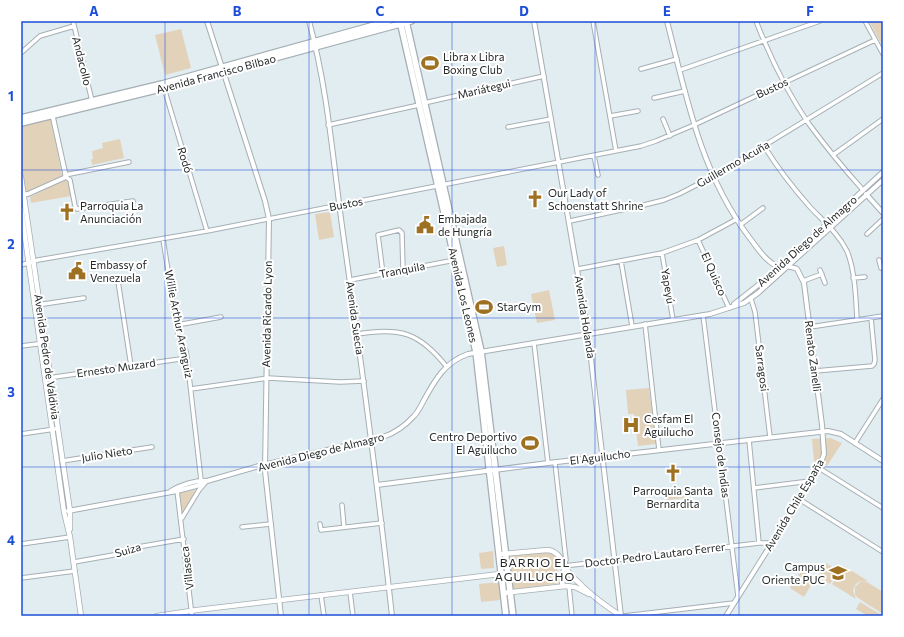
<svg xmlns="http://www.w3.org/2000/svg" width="904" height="637" viewBox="0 0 904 637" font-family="Commissioner,sans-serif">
<rect width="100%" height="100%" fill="#e2edf2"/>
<!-- green -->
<path fill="#e3d2ba" d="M869 21H883V47Z
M181 29 191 68 165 75 155 35Z
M49 119 51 120 62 175 59 178 28 192 21 193V125Z
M120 139 124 158 92 165 91 159H93L92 151 103 148 102 143Z
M66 179 68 181 71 196 31 203 30 197Z
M330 212 334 237 319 240 315 214Z
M504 246 507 265 497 267 493 248Z
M549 290 555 320 537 323 531 294Z
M649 388 656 444 638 446 634 414H628L626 390Z
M830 438 842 443 827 466 814 461 812 439Z
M684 488 685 498 667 500 666 490Z
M196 490 182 514 179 493Z
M493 551 494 568 481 569 479 553Z
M546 552C556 552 558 559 562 566L557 565 558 576 561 577V583L513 590 512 588 508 558 509 556Z
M826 563 838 571 830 584 818 577Z
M844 566 868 581C860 580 855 582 853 591L856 599 832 584Z
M802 570 815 578 804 597 790 588Z
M864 581 867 582 883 592V614L858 598 855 595V587L860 582Z
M499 582 501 600 481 602 479 584Z
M860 602 883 616H868L856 609Z"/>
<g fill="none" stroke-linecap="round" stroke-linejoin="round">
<!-- minor casing -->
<g stroke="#a5afb4" stroke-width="5.5">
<path id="minor" d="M73 21 92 101
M593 21 616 151
M756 21C770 57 787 92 809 124 826 147 844 169 863 190
M865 21 883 54
M21 53 40 36 74 26
M641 69 677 59
M680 70 820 21
M164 88 207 231
M654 98 685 91
M424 103 544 76
M610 116 638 111
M663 119 670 136
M328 125 419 105
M508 127 551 119
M764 146C777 167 793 188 810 207 823 221 838 233 847 251 855 270 856 299 857 320
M833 155 883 119
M594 156 598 175
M65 175 129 162
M66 177 70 180 75 206 77 209 133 201
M570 221 644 205 664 200 679 194 716 175 883 73
M740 225 763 208
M867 234 883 219
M163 239 178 334 186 351 187 358 201 480
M698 240 729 308
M662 253 673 320
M879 260 881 268 883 269
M621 261 632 326
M21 265 38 260 207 231 641 146 656 141 694 125 875 40
M578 269 662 253 698 240 737 219
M820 270 825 283
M383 274 378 235 399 230 402 233 403 270
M853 278 865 277
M350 280 455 260
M118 281 131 366
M803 281 822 274
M751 299 755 312 770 437
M37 305 84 298
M703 315 738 596
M645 324 659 450
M177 325 221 317
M810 327 883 316
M357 334C399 327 419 332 446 366
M534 343 548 463
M21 346 45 343
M815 371 872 366 874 364 875 360 871 318
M48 378 187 358
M191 389 268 378 340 382 364 381
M21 434 55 429
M749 440 759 543
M855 443 883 399
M62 461 152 447
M555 463 566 560 564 566
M819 468 883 508
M754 488 810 481
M177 490 192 616
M799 499 883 552
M342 505 344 527
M182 518 199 490 205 483
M320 524 321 530 382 523
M242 527 271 524
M21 544 70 537
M74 562 119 554 132 548 184 539
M564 566 759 543H771
M21 578 75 571
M569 586 572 616
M350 592 353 616
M321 595 324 616
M624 616 734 603"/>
</g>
<!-- tertiary casing -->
<g stroke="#a5afb4" stroke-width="6">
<path id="tertiary" d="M207 21 265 201 269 219 265 471 281 616
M309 21C328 90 333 162 343 233 361 360 378 488 392 616
M534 21 588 333 621 616
M667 21C686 96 701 174 749 237 756 246 763 258 773 264 780 268 790 265 797 269L804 283 822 425 824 454 819 468 726 616
M866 194 883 213
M21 195 28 194 66 177 52 113
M734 304 757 286 781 266 883 172
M377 485 548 463 828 431 841 434 883 461
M171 491C180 485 196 480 207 481
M68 511 177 491 200 485 207 481 259 466 383 437C395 433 405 426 414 416 418 412 421 406 424 400 435 380 445 362 468 354L710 314 744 303 758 293 883 180"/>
</g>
<!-- secondary casing -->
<g stroke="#a5afb4" stroke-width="6">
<path id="secondary" d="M21 177 70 511V529
M21 209 64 512 70 537 81 616
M503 554 547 550C561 551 563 565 570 574 574 579 579 582 583 587 595 598 607 607 621 616
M562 586 564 567
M504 593 566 586 575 587 589 594
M157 616 197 610 508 573"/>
</g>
<!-- primary casing -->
<g stroke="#a5afb4" stroke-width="8">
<path id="primary" d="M400 21 476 352 506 616
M406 21 481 351 513 616
M21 118 162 84 389 21
M21 123 164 88 411 21"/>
</g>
<!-- minor -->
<use href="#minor" stroke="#fff" stroke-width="3.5"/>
<!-- tertiary -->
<use href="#tertiary" stroke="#fff" stroke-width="4"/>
<!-- secondary -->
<use href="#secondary" stroke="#fff" stroke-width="4.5"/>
<!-- primary -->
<use href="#primary" stroke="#fff" stroke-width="5.5"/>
</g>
<!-- grid -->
<path fill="none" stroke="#1d4ed8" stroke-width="1" stroke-opacity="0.55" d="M165 21V616M309 21V616M452 21V616M595 21V616M739 21V616M21 170H883M21 318H883M21 467H883"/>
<!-- icons -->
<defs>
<g id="stadium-bare" transform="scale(1.38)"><path d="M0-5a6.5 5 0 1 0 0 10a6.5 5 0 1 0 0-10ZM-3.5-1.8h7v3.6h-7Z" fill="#9e7122" stroke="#fff" stroke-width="2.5" paint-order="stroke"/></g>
<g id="church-bare" transform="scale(1.38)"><path d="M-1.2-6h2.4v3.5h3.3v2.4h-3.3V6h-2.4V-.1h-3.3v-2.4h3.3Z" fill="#9e7122" stroke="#fff" stroke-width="2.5" paint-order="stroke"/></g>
<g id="civic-bare" transform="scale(1.38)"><path d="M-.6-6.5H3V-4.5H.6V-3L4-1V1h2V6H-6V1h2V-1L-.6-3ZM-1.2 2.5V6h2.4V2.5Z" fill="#9e7122" stroke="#fff" stroke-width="2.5" paint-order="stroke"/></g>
<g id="hospital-bare" transform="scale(1.38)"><path d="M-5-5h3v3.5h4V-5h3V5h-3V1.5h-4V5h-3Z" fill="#9e7122" stroke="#fff" stroke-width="2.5" paint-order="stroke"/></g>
<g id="university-bare" transform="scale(1.38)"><path d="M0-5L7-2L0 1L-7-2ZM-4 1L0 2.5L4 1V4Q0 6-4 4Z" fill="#9e7122" stroke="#fff" stroke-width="2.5" paint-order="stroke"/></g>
</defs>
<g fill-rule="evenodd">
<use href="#stadium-bare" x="430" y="63"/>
<use href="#church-bare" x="535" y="199"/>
<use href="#church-bare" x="67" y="212"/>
<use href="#civic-bare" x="425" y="225"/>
<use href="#civic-bare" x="77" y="271"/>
<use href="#stadium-bare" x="484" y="307"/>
<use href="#hospital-bare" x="631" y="425"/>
<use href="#stadium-bare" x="530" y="443"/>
<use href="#church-bare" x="673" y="473"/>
<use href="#university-bare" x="838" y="573"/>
</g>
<g text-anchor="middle" stroke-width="4" stroke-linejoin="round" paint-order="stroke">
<!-- poi labels -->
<g font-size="11" fill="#242829" stroke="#fff" text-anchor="start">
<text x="443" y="61">Libra x Libra<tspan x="443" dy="13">Boxing Club</tspan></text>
<text x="548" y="197">Our Lady of<tspan x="548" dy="13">Schoenstatt Shrine</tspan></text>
<text x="80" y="210">Parroquia La<tspan x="80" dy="13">Anunciación</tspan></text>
<text x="438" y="223">Embajada<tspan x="438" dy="13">de Hungría</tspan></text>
<text x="90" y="269">Embassy of<tspan x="90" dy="13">Venezuela</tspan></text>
<text x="497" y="311">StarGym</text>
<text x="644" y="423">Cesfam El<tspan x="644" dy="13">Aguilucho</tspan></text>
<text x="517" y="441" text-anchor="end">Centro Deportivo<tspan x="517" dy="13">El Aguilucho</tspan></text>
<text x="673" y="495" text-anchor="middle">Parroquia Santa<tspan x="673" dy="13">Bernardita</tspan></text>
<text x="825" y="571" text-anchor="end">Campus<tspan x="825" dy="13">Oriente PUC</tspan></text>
</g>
<!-- street labels -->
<g font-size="11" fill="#242829" stroke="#fff">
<text transform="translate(82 61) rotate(76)" y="4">Andacollo</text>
<text transform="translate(216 74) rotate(-15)" y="4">Avenida Francisco Bilbao</text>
<text transform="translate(772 88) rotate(-25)" y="4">Bustos</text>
<text transform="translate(484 89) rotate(-13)" y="4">Mariátegui</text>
<text transform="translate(185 160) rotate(73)" y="4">Rodó</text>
<text transform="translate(733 164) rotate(-30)" y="4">Guillermo Acuña</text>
<text transform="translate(346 204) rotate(-11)" y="4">Bustos</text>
<text transform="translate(807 241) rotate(-42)" y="4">Avenida Diego de Almagro</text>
<text transform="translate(402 270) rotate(-11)" y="4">Tranquila</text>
<text transform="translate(714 274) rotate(66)" y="4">El Quisco</text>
<text transform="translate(668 286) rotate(80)" y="4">Yapeyú</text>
<text transform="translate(463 295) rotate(77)" y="4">Avenida Los Leones</text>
<text transform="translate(267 314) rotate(-89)" y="4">Avenida Ricardo Lyon</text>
<text transform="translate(585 317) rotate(81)" y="4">Avenida Holanda</text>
<text transform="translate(355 318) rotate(82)" y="4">Avenida Suecia</text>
<text transform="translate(179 324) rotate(79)" y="4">Willie Arthur Aranguiz</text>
<text transform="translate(813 356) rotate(83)" y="4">Renato Zanelli</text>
<text transform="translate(47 357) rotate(82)" y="4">Avenida Pedro de Valdivia</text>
<text transform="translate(116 368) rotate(-8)" y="4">Ernesto Muzard</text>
<text transform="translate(762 368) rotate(83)" y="4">Sarragosi</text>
<text transform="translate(321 452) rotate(-14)" y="4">Avenida Diego de Almagro</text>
<text transform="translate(107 454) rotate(-9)" y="4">Julio Nieto</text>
<text transform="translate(721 455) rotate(83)" y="4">Consejo de Indias</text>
<text transform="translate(600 457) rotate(-7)" y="4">El Aguilucho</text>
<text transform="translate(794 505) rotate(-59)" y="4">Avenida Chile España</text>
<text transform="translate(128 550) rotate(-16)" y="4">Suiza</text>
<text transform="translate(655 555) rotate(-7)" y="4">Doctor Pedro Lautaro Ferrer</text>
<text transform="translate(187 568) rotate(-97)" y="4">Villaseca</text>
</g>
<!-- neighbourhood labels -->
<g font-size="12" letter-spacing="1" fill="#242829" stroke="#fff">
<text x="535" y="567">BARRIO EL<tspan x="535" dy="14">AGUILUCHO</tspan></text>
</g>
</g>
<!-- border -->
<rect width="904" height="637" fill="none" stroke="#ffffff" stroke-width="44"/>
<rect x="22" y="22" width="860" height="593" fill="none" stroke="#1d4ed8" stroke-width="1.5"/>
<g font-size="13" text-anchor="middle" font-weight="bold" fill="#1d4ed8">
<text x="94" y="16">A</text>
<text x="237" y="16">B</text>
<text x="380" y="16">C</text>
<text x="524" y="16">D</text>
<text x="667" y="16">E</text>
<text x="810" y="16">F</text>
<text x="11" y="101">1</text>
<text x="11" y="249">2</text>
<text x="11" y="397">3</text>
<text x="11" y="545">4</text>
</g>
</svg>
